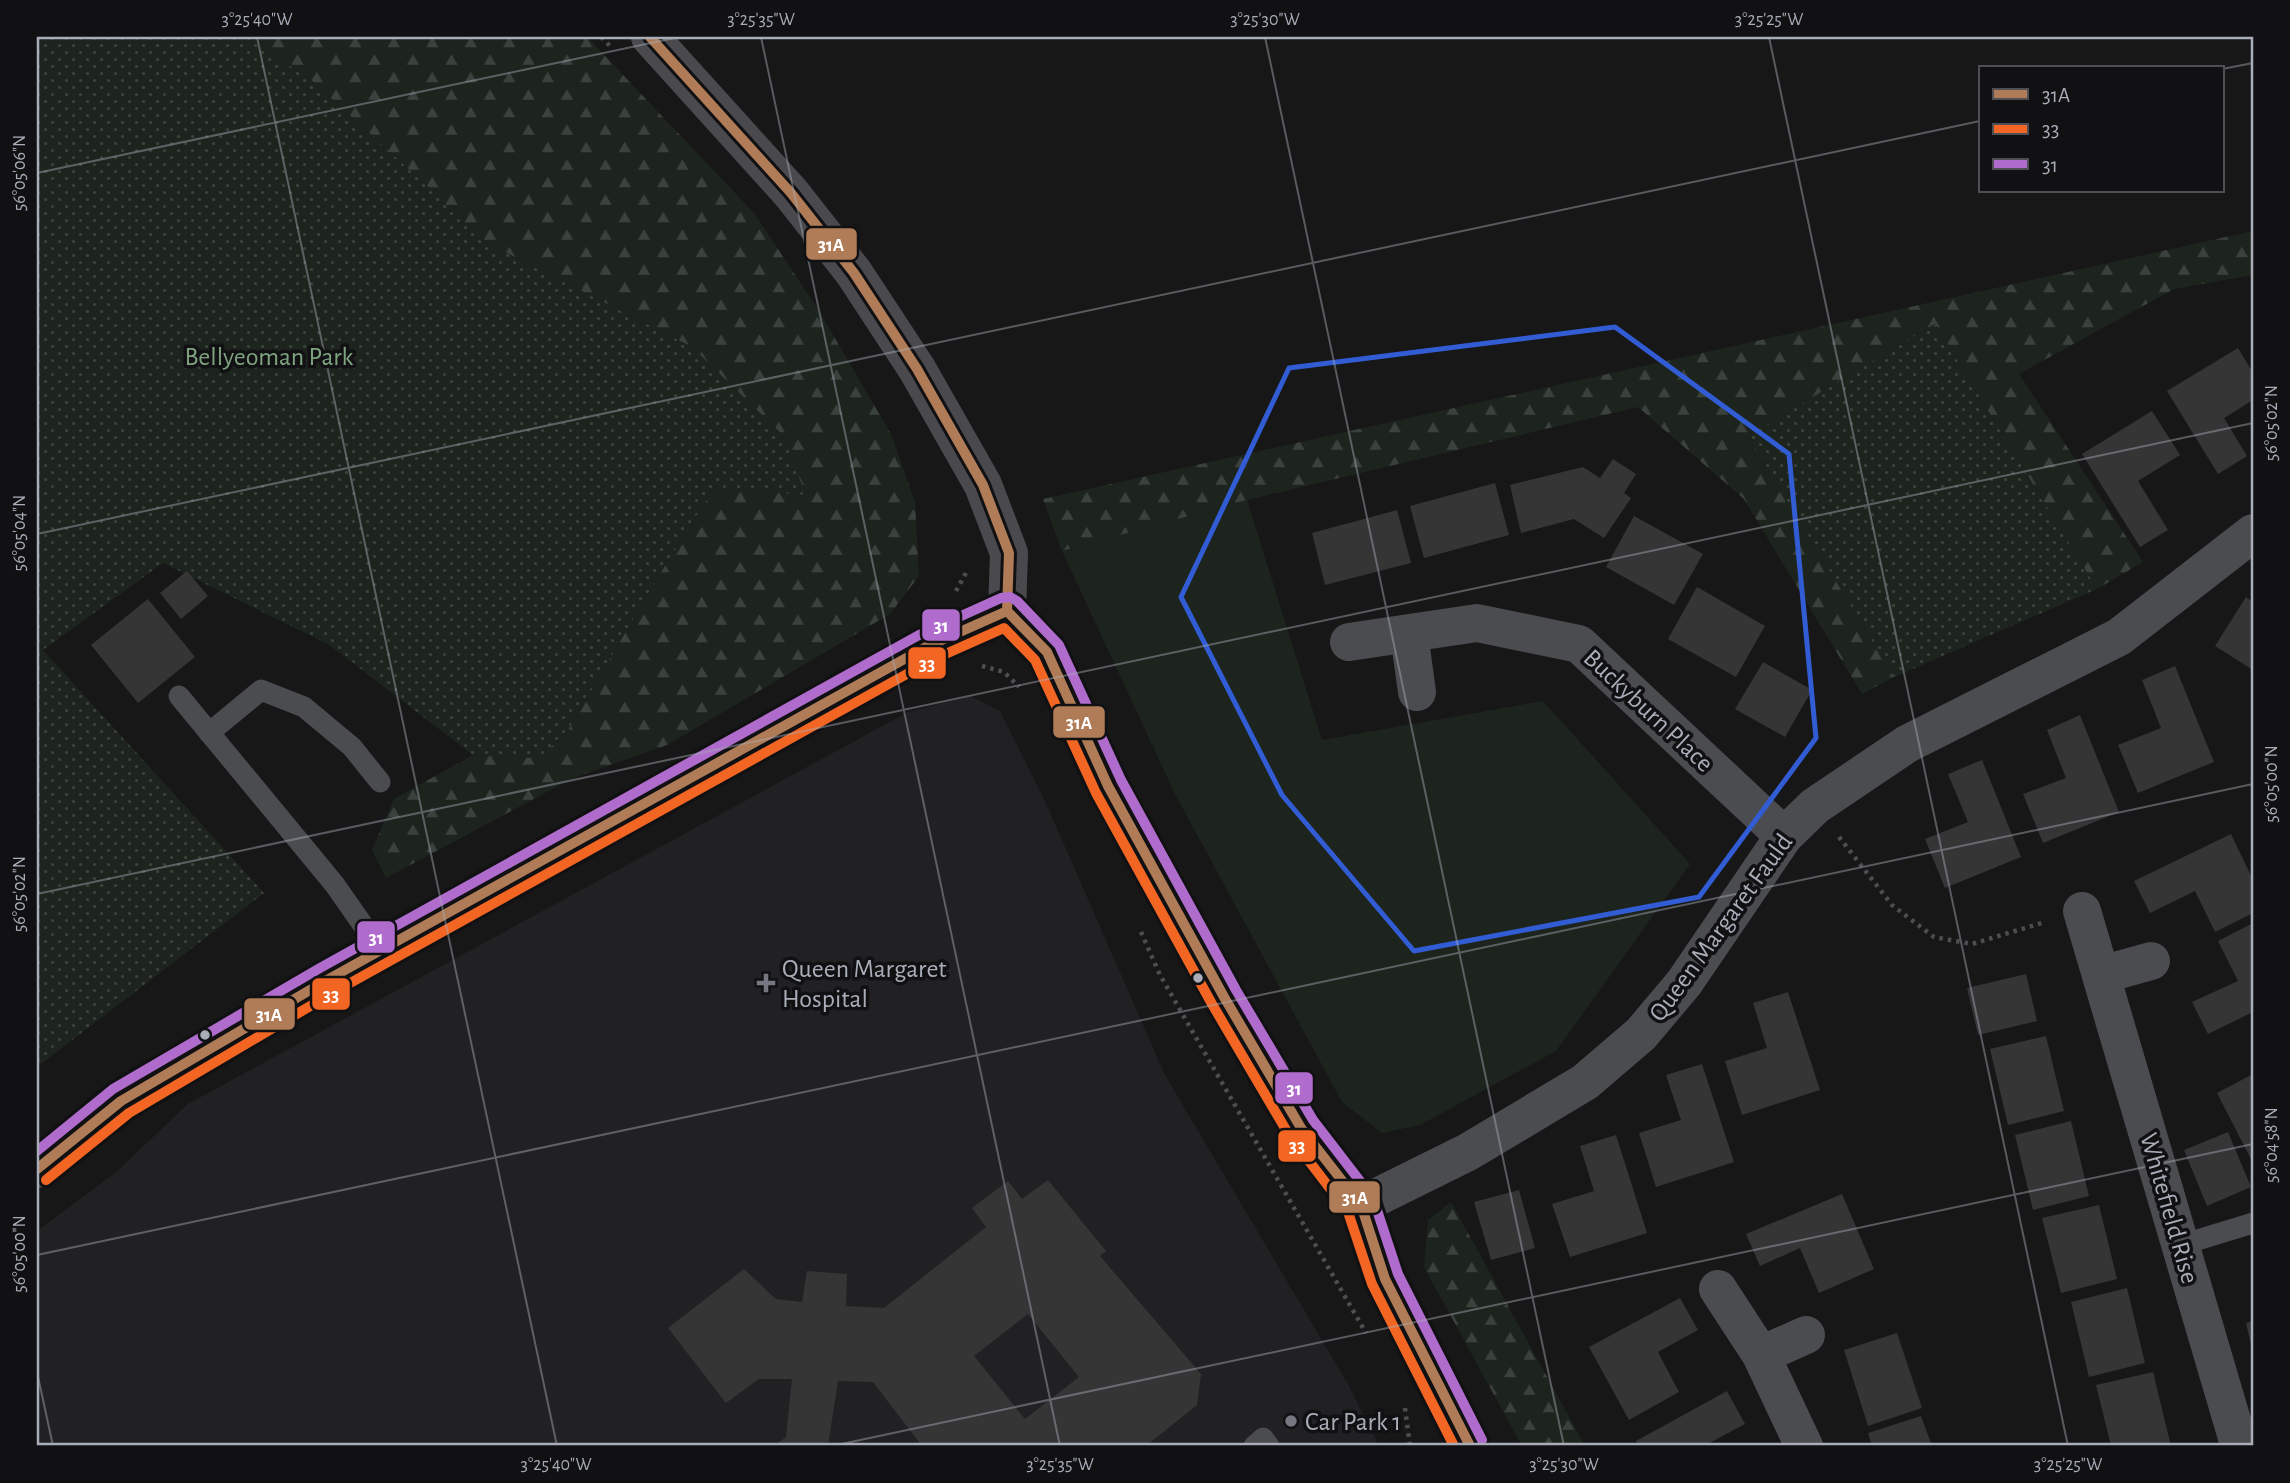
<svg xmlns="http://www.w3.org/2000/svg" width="2290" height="1483" viewBox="0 0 2290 1483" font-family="'Alegreya Sans',sans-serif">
<defs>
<pattern id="forest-firs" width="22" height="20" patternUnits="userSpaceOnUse" patternTransform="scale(1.75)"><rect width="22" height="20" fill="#1d241e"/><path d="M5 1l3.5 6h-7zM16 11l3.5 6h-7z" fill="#3b413d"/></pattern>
<pattern id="park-dots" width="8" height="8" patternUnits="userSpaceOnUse" patternTransform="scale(1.75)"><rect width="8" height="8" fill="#1d241e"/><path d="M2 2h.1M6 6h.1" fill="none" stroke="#3b413d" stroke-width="1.8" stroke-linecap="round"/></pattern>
</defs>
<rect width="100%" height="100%" fill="#171717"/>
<!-- built -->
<path fill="#212123" d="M971 696 1000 711 1045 801 1165 1075 1349 1386 1379 1446H37V1231L115 1173 188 1104 908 712Z"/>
<!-- green -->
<path fill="#1d241e" d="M1247 500 1322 740 1543 701 1690 864 1556 1051 1420 1125 1382 1133 1342 1102 1175 794 1062 551Z"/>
<!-- forest -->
<path fill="url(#forest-firs)" d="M247 37H587L754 213 819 311 891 434 915 502 919 576 890 614 667 745 571 779 386 878 372 850 394 799 473 755 539 758 568 730 656 580 714 488 805 495 692 347 479 239 425 184 312 81Z
M2253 231V275L2174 289 2019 374 2143 562 2097 589 1935 324 1748 436 1894 677 1862 694 1744 499 1638 407 1247 500 1062 551 1043 499Z
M1451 1202 1585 1446H1522L1424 1267 1428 1220Z"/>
<!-- park -->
<path fill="url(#park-dots)" d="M37 37H247L312 81 425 184 479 239 692 347 783 435 806 495 714 488 656 580 568 730 539 758 473 755 328 644 163 563 43 650 264 893 37 1067Z
M1935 324 2097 589 1894 677 1748 436Z"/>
<!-- building -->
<path fill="#353536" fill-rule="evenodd" d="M2238 348 2253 373V400L2224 418 2247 456 2218 474 2167 391Z
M2152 411 2180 455 2138 481 2168 530 2140 547 2082 454Z
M1613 459 1636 474 1624 493 1631 498 1604 538 1574 519 1521 533 1510 485 1583 467 1600 478Z
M1495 483 1509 535 1424 558 1410 506Z
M1397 510 1411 563 1325 585 1312 533Z
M1634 516 1703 554 1674 605 1606 567Z
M187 571 208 596 181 619 160 593Z
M1697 587 1765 626 1736 677 1668 639Z
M2246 597 2253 602V670L2215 646Z
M148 599 195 657 138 703 91 645Z
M1763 662 1812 690 1785 737 1735 709Z
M2175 666 2214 762 2138 793 2118 745 2161 728 2142 680Z
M2080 715 2119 812 2043 843 2023 794 2066 778 2047 730Z
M1982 760 2021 857 1945 888 1925 839 1968 822 1948 774Z
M2231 834 2253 880V913L2215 932 2195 891 2150 913 2134 881Z
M2253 923V1012L2208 1034 2192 1002 2238 981 2218 941Z
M2026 974 2037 1021 1978 1035 1967 988Z
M1788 992 1820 1090 1742 1115 1725 1061 1767 1048 1753 1003Z
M2046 1036 2064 1111 2008 1125 1990 1049Z
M1702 1064 1734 1162 1656 1187 1639 1133 1681 1120 1666 1075Z
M2253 1074V1163L2217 1093Z
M2071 1121 2089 1196 2033 1210 2015 1135Z
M2228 1132 2251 1187 2207 1206 2184 1150Z
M1616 1135 1647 1233 1570 1257 1552 1204 1594 1191 1580 1146Z
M1048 1180 1106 1251 1100 1256 1201 1374 1197 1405 1146 1446H922L873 1382 838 1381 828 1446H774L786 1437 792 1379H759L726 1403 668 1328 744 1269 776 1299 802 1302 807 1271 847 1274 846 1306 884 1308 986 1227 972 1208 1008 1181 1022 1199ZM1028 1314 1079 1377 1025 1419 974 1356Z
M1519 1190 1535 1248 1491 1260 1474 1202Z
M1842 1194 1874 1269 1819 1293 1800 1248 1760 1266 1746 1234Z
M2099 1205 2117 1279 2061 1293 2042 1218Z
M2127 1288 2145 1363 2089 1377 2071 1302Z
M1680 1298 1698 1330 1658 1352 1679 1392 1629 1420 1589 1347Z
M2253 1321V1349H2252L2246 1323Z
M1897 1333 1922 1408 1868 1426 1844 1350Z
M2153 1372 2171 1446H2111L2096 1385Z
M1727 1391 1745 1424 1704 1446H1639L1636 1441Z
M1921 1416 1932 1446H1872L1868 1433Z"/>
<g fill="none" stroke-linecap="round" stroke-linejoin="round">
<!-- path -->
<path stroke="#4d4e52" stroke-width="4.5" stroke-dasharray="3.5 5" stroke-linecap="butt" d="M601 37 613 49
M956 591 967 571
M982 666 1004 672 1019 687
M1839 837 1892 905 1934 937 1972 944 2045 922
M1141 932 1160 975 1366 1333
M1405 1408 1410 1446"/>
<!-- lane -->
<path stroke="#4b4c50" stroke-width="21" d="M179 696 335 885 381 951
M209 733 261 690 304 707 352 747 380 782
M2181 1245 2253 1223
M1254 1446 1263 1438 1269 1446"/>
<!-- street -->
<path stroke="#4b4c50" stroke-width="38" d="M1409 634 1417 692
M1349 642 1477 623 1579 644 1784 836
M2082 911 2238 1441
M2101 975 2151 961
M1361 1205 1468 1152 1585 1082 1641 1034 1684 983 1784 836 1815 806 1907 744 2119 637 2253 533
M1718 1289 1761 1355 1804 1446
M1761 1355 1806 1335"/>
<!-- secondary -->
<path stroke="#4a4a4e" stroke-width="38" d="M650 37 791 193 854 273 917 369 983 485 1009 553 1007 611 1047 652 1108 786 1224 997 1301 1128 1361 1205 1385 1279 1470 1446
M37 1169 121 1101 327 980 926 647 1007 611"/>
<!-- bus-1 casing -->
<g stroke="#111113" stroke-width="16">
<path id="bus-1" d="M650 37 791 193 854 273 917 369 983 485 1009 553 1007 611 1047 652 1108 786 1224 997 1301 1128 1361 1205 1385 1279 1470 1446
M37 1169 121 1101 327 980 926 647 1007 611"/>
</g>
<!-- bus-2 casing -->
<g stroke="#111113" stroke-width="16">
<path id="bus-2" d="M46 1180 129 1113 334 992 932 660 1004 628 1035 660 1096 793 1212 1004 1289 1135 1348 1212 1372 1284 1454 1446"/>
</g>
<!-- bus-3 casing -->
<g stroke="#111113" stroke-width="16">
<path id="bus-3" d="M37 1151 113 1089 320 968 919 635 1001 598 1010 597 1017 601 1059 645 1121 780 1236 990 1313 1120 1373 1198 1398 1274 1482 1440"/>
</g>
<!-- bus-1 -->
<use href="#bus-1" stroke="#b07c57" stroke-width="10"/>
<!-- bus-2 -->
<use href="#bus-2" stroke="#f26522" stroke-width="10"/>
<!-- bus-3 -->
<use href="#bus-3" stroke="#b06ccc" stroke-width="10"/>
</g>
<!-- marked area -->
<path fill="none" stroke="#325cd3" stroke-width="5" stroke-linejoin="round" d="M1615 327 1789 454 1816 738 1699 897 1414 951 1282 795 1181 597 1289 368Z"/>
<!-- ticks -->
<path fill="none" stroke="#a8adb8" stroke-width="2" stroke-opacity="0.45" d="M257 37 557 1446M761 37 1060 1446M1265 37 1564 1446M1769 37 2068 1446M2222 69 2253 63M37 173 679 37M37 534 1980 121M37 894 2253 423M37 1255 2253 784M37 1372 53 1446M832 1446 2253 1144"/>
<!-- markers -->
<g fill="#a8adb8" stroke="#111113" stroke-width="2.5">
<circle cx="1198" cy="978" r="6"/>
<circle cx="205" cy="1035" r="6"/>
</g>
<g fill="#757880" stroke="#111113" stroke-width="2.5">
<path d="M762.5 972.5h7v7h7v7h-7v7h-7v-7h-7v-7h7z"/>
<circle cx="1291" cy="1421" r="7"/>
</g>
<g text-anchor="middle" stroke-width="7" stroke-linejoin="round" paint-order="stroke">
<!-- park labels -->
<g font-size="26" fill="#7fa381" stroke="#111113">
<text x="269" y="365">Bellyeoman Park</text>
</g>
<!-- street labels -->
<g font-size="26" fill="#a8adb8" stroke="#111113">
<text transform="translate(1649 710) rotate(43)" y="9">Buckyburn Place</text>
<text transform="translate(1720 927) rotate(-54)" y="9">Queen Margaret Fauld</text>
<text transform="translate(2170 1208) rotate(74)" y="9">Whitefield Rise</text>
</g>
<!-- poi labels -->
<g font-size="26" fill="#a8adb8" stroke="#111113" text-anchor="start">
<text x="782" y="977">Queen Margaret<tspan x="782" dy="30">Hospital</tspan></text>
<text x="1305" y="1430">Car Park 1</text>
</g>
</g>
<g stroke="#111113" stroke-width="2.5">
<rect x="805" y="227" width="53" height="34" rx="7" fill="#b07c57"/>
<rect x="921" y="608" width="40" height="34" rx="7" fill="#b06ccc"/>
<rect x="907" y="646" width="40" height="34" rx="7" fill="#f26522"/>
<rect x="1052" y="705" width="54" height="34" rx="7" fill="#b07c57"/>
<rect x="356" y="920" width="40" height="34" rx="7" fill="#b06ccc"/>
<rect x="311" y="977" width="40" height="34" rx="7" fill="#f26522"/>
<rect x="243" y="997" width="53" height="34" rx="7" fill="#b07c57"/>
<rect x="1274" y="1071" width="40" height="34" rx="7" fill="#b06ccc"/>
<rect x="1277" y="1129" width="40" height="34" rx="7" fill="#f26522"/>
<rect x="1328" y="1180" width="53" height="34" rx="7" fill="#b07c57"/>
</g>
<g font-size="19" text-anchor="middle" font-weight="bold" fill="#fff">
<text x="831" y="251">31A</text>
<text x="941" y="632">31</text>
<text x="927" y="670">33</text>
<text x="1079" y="729">31A</text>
<text x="376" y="944">31</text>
<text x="331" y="1001">33</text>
<text x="269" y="1021">31A</text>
<text x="1294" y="1095">31</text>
<text x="1297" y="1152">33</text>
<text x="1355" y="1204">31A</text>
</g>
<!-- border -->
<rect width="2290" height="1483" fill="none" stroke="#111113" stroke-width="77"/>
<!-- legend -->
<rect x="1979" y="66" width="245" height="126" fill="#111113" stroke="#4d4f55" stroke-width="2"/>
<rect x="1993" y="89" width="35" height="10" fill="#b07c57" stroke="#4d4f55" stroke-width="2"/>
<text x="2042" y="102" font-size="21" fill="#a8adb8">31A</text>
<rect x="1993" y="124" width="35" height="10" fill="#f26522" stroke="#4d4f55" stroke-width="2"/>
<text x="2042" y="136" font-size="21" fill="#a8adb8">33</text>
<rect x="1993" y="159" width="35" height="10" fill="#b06ccc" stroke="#4d4f55" stroke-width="2"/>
<text x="2042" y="172" font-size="21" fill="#a8adb8">31</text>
<rect x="38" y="38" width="2214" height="1406" fill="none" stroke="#a8adb8" stroke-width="2.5"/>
<g font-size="18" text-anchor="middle" fill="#a8adb8">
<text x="257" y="25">3°25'40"W</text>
<text x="761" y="25">3°25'35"W</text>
<text x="1265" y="25">3°25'30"W</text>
<text x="1769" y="25">3°25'25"W</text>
<text transform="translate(19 173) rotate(-90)" y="6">56°05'06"N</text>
<text transform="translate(2271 423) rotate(-90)" y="6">56°05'02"N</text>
<text transform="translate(19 533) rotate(-90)" y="6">56°05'04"N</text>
<text transform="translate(2271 784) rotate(-90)" y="6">56°05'00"N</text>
<text transform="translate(19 894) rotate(-90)" y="6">56°05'02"N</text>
<text transform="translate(2271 1145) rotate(-90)" y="6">56°04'58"N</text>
<text transform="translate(19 1254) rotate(-90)" y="6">56°05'00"N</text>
<text x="556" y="1470">3°25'40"W</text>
<text x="1060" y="1470">3°25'35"W</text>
<text x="1564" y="1470">3°25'30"W</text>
<text x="2068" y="1470">3°25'25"W</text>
</g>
</svg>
